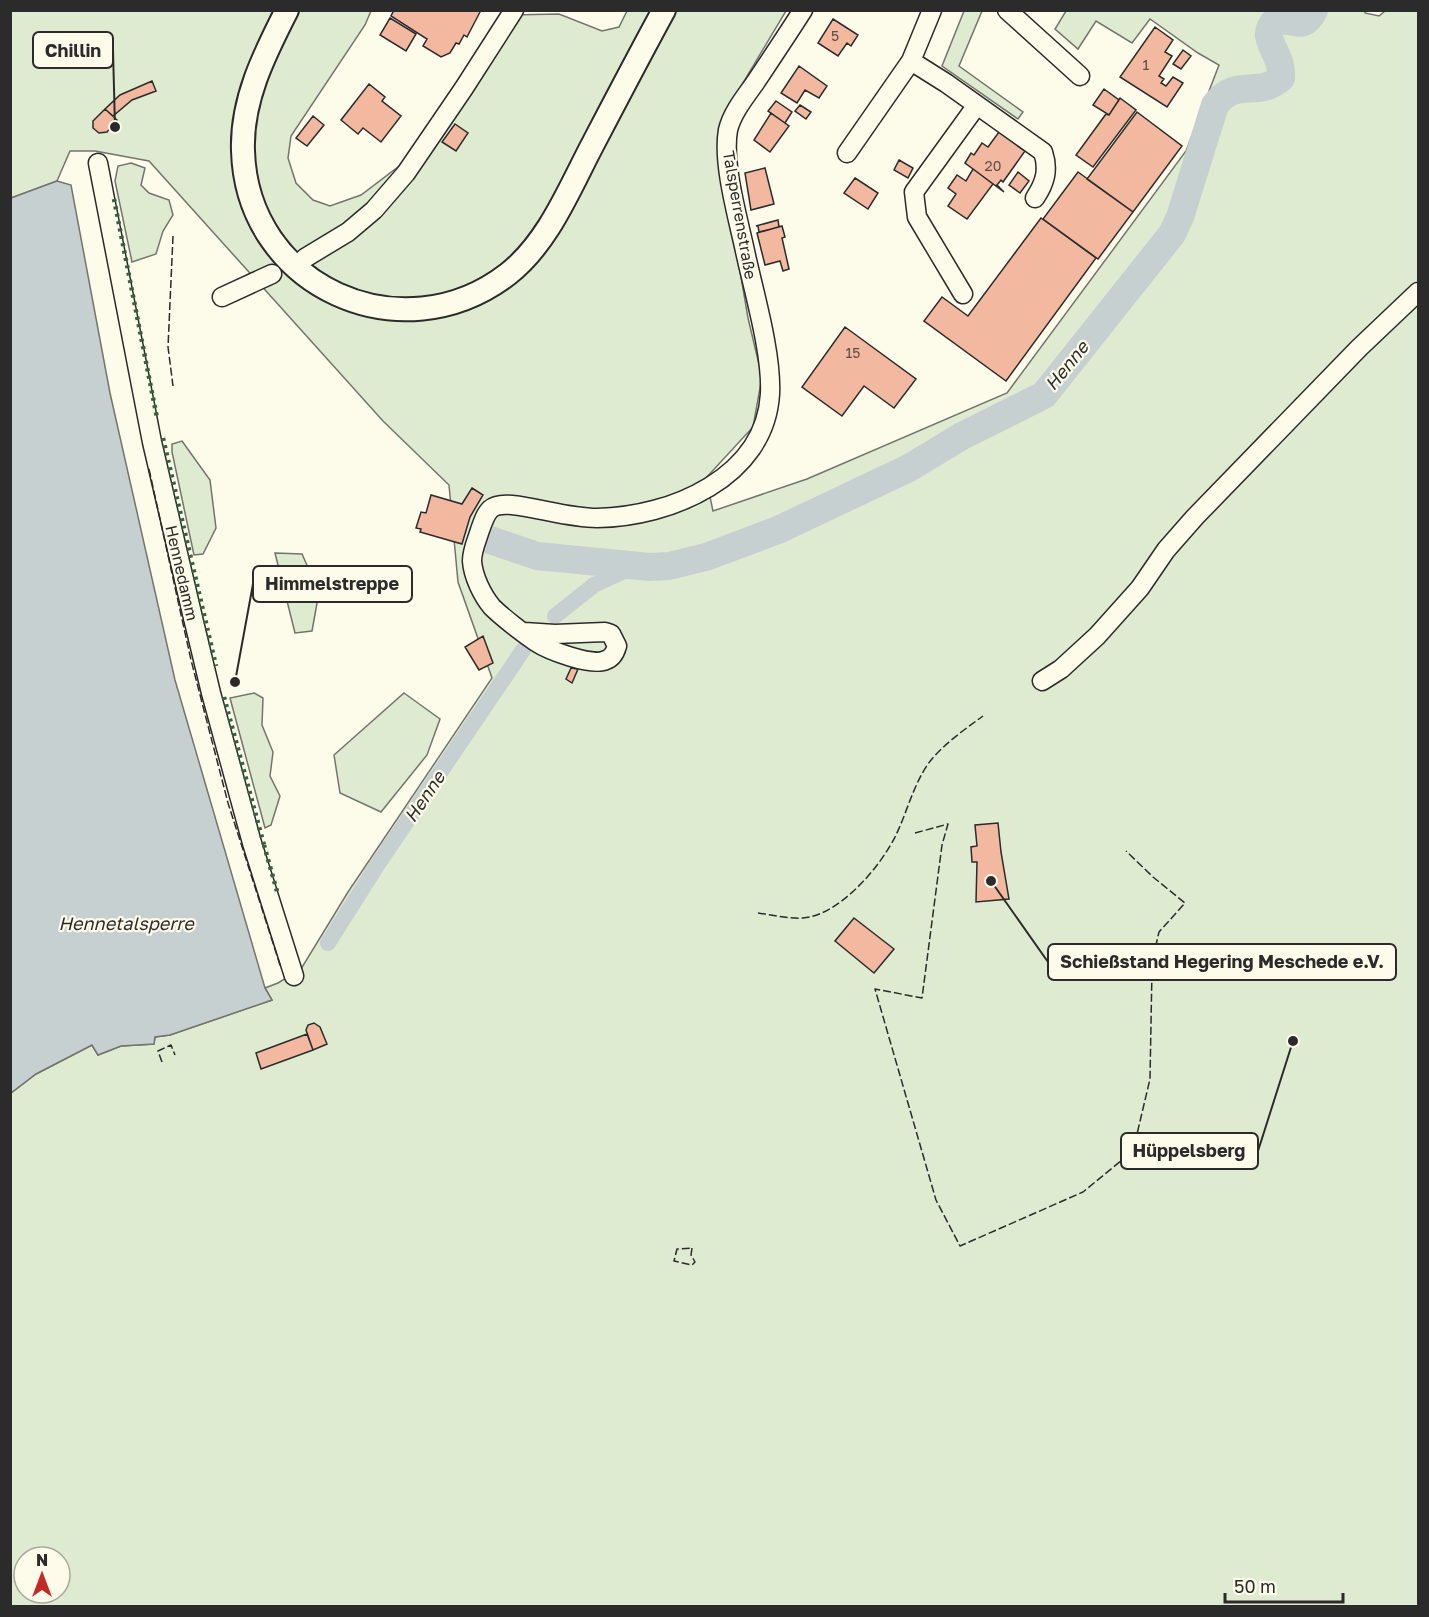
<svg xmlns="http://www.w3.org/2000/svg" width="1429" height="1617" viewBox="0 0 1429 1617" font-family="'Golos Text',sans-serif">
<rect width="100%" height="100%" fill="#fdfbea"/>
<!-- green -->
<path fill="#deebd1" stroke="#74746e" stroke-width="1.5" fill-rule="evenodd" d="M1365 10V13L1379 16 1385 11H1418V1606H11V1093L36 1074 92 1045 98 1055 121 1046 154 1044 155 1037 170 1035 272 1000 265 988 278 983 301 969 348 892 492 678 458 582 449 485 383 421 149 161 95 151H70L57 181 11 198V11H371L365 25 291 136 288 158 296 183 313 200 330 206 361 195 436 138 510 15 559 14 602 31 619 27 627 11H786L725 113 719 148 748 318 762 377 753 427 706 478 713 511 807 479 1007 393 1186 151 1219 65 1198 53 1150 19 1132 43 1096 21 1078 49 1055 29 1066 11ZM24 1557H60V1593H24Z
M964 11H982L959 66 1023 112 1018 119 942 66Z
M131 163 145 168 141 185 149 193 169 200 173 215 163 231 156 254 132 262 115 181 118 166Z
M182 441 210 480 216 528 203 554 194 555 172 452V444Z
M275 553 302 554 319 592 312 631 295 633Z
M254 693 263 698 262 725 273 752 270 776 280 796 271 825 265 828 230 698Z
M404 693 440 719 427 755 381 812 340 793 334 755Z"/>
<!-- water -->
<path fill="#c7d0d0" stroke="#74746e" stroke-width="1.5" d="M57 181 71 185 110 393 175 680 265 988 272 1000 170 1035 155 1037 154 1044 121 1046 98 1055 92 1045 36 1074 11 1093V198Z"/>
<g fill="none" stroke-linecap="round" stroke-linejoin="round">
<!-- canal -->
<path stroke="#c7d0d0" stroke-width="16" d="M555 616 594 585 635 566
M328 943 378 864 523 650"/>
<!-- river -->
<path stroke="#c7d0d0" stroke-width="28" d="M487 539 537 556 650 567 669 566 706 557 778 530 909 468 962 436 1044 395 1172 234 1180 217 1215 105C1237 76 1258 99 1281 78 1281 71 1281 65 1278 59 1272 44 1262 33 1276 20 1295 19 1304 32 1314 10"/>
</g>
<!-- building -->
<path fill="#f2b8a0" stroke="#2b2b2b" stroke-width="1.5" d="M394 10H478L480 12 467 37 464 35 459 44 456 43 450 53 441 57 423 46 427 39 391 16Z
M390 18 416 34 406 51 380 35Z
M833 19 858 35 851 46 847 43 838 56 818 43Z
M1155 27 1173 40 1165 52 1172 56 1159 76 1164 79 1161 83 1166 86 1173 77 1183 83 1167 107 1120 77Z
M1183 50 1191 56 1181 69 1173 64Z
M799 66 827 86 819 98 805 90 797 103 781 93Z
M152 81 156 91 132 100 113 116 105 109 120 95Z
M369 84 385 97 382 101 401 116 381 142 363 128 358 134 341 120Z
M1104 89 1119 100 1109 115 1093 105Z
M1120 98 1136 110 1093 167 1076 155 1106 114 1109 115Z
M776 101 792 112 785 123 768 111Z
M800 105 811 112 806 119 795 111Z
M105 109 117 120 107 132 99 133 93 128V121Z
M1137 112 1182 146 1133 212 1087 179Z
M771 113 789 126 770 152 754 140Z
M313 116 324 125 307 146 296 138Z
M455 124 468 133 456 151 442 142Z
M999 132 1025 151 1003 182 1001 180 997 185 1004 192 965 163 971 153 974 155 982 143 988 147Z
M899 160 913 168 908 178 894 170Z
M765 168 774 204 751 210 745 173Z
M973 169 993 184 967 219 948 206 956 194 948 188 957 175 966 181Z
M1018 172 1029 181 1020 193 1009 185Z
M1078 172 1133 212 1098 259 1043 219Z
M855 178 878 193 868 209 844 193Z
M1041 218 1096 258 1006 381 924 321 942 297 968 316Z
M778 220 779 227 759 232 758 226H756Z
M782 226 785 237 782 238 789 269 783 271 780 261 765 265 757 233Z
M845 327 916 379 894 408 864 386 842 416 802 387Z
M472 488 483 495 470 517 462 544 420 532 421 529 416 528 421 512 426 513 431 495 462 504Z
M483 636 493 663 479 670 465 647Z
M571 668 578 669 572 683 566 679Z
M998 823 1001 852 1009 899 976 902 977 862H972L971 847 977 846 975 825Z
M854 918 894 949 874 973 835 941Z
M314 1023 320 1027 327 1044 313 1050 306 1030 308 1025Z
M307 1034 313 1050 261 1069 256 1053Z"/>
<g fill="none" stroke-linecap="round" stroke-linejoin="round">
<!-- minor casing -->
<g stroke="#2b2b2b" stroke-width="21">
<path id="minor" d="M932 10 911 61 946 83 1043 152C1049 170 1045 183 1035 198
M1007 10 1080 76
M847 153 911 61
M98 163 152 442 194 622 211 693 252 843 294 976
M305 258 348 232 374 210 406 173 464 88 514 10
M963 294 917 217 914 192 977 105
M222 297 272 274
M524 632 555 634 605 632 611 634 617 646C615 653 612 658 606 660 592 667 548 650 536 642 524 634 502 617 492 607 482 595 473 576 472 561 472 550 477 540 480 530 487 510 490 503 512 505 540 508 569 518 597 518 670 517 765 478 770 394 772 353 754 293 745 251 738 218 722 163 728 130 732 113 745 97 755 83 771 59 787 35 803 10
M1042 681 1061 669 1097 636 1140 588 1166 550 1195 517 1359 348 1418 292"/>
</g>
<!-- major casing -->
<g stroke="#2b2b2b" stroke-width="26">
<path id="major" d="M287 10C264 55 241 101 243 151 247 287 402 356 508 274 549 242 570 187 594 142 617 98 640 54 664 10"/>
</g>
<!-- minor -->
<use href="#minor" stroke="#fdfbea" stroke-width="18"/>
<!-- major -->
<use href="#major" stroke="#fdfbea" stroke-width="22"/>
<!-- hedge -->
<path stroke="#34623c" stroke-width="4.5" stroke-dasharray="3 4.5" stroke-linecap="butt" d="M114 199 157 418
M163 438 216 666
M224 697 264 845
M264 845 278 895"/>
<!-- fence -->
<path stroke="#2b2b2b" stroke-width="1.5" stroke-dasharray="8 3" stroke-linecap="butt" d="M173 236 168 347 173 386
M149 469 191 660 228 803 281 968
M915 833 948 824 942 845 922 998 875 989 936 1200 960 1246 1083 1192 1133 1151 1150 1079 1152 969 1155 949 1159 932 1185 903 1153 877 1126 851
M758 913C773 915 788 919 803 918 840 915 881 866 896 835 907 812 913 786 928 764 942 745 964 730 983 716
M162 1062 158 1051 171 1045 175 1055
M692 1248 691 1255 695 1262 692 1265 674 1261 677 1249Z"/>
</g>
<g text-anchor="middle" stroke-width="4.5" stroke-linejoin="round" paint-order="stroke">
<!-- number labels -->
<g font-size="14" fill="#5d4e48">
<text x="835" y="41">5</text>
<text x="1146" y="70">1</text>
<text x="993" y="171">20</text>
<text x="853" y="358">15</text>
</g>
<!-- street labels -->
<g font-size="16" fill="#2b2b2b" stroke="#fdfbea">
<text transform="translate(740 215) rotate(80)" y="6">Talsperrenstraße</text>
<text transform="translate(182 573) rotate(77)" y="6">Hennedamm</text>
</g>
<!-- water labels -->
<g font-size="18" font-style="italic" fill="#2b2b2b" stroke="#fdfbea">
<text transform="translate(1067 366) rotate(-51)" y="6">Henne</text>
<text transform="translate(425 797) rotate(-56)" y="6">Henne</text>
<text x="126" y="930">Hennetalsperre</text>
</g>
</g>
<!-- callouts -->
<path fill="none" stroke="#2b2b2b" stroke-width="2" d="M115 127L113 50M235 682L253 584M991 881L1048 962M1293 1041L1258 1151"/>
<g fill="#2b2b2b" stroke="#fdfbea" stroke-width="2">
<circle cx="115" cy="127" r="6"/>
<circle cx="235" cy="682" r="6"/>
<circle cx="991" cy="881" r="6"/>
<circle cx="1293" cy="1041" r="6"/>
</g>
<g fill="#fdfbea" stroke="#2b2b2b" stroke-width="2">
<rect x="33" y="32" width="80" height="36" rx="6"/>
<rect x="253" y="566" width="159" height="36" rx="6"/>
<rect x="1048" y="944" width="348" height="36" rx="6"/>
<rect x="1121" y="1133" width="137" height="36" rx="6"/>
</g>
<g font-size="18" text-anchor="middle" font-weight="bold" fill="#2b2b2b">
<text x="73" y="57">Chillin</text>
<text x="332" y="590">Himmelstreppe</text>
<text x="1222" y="968">Schießstand Hegering Meschede e.V.</text>
<text x="1189" y="1157">Hüppelsberg</text>
</g>
<!-- border -->
<rect width="1429" height="1617" fill="none" stroke="#2b2b2b" stroke-width="24"/>
<!-- north arrow -->
<g transform="translate(42 1575)"><circle r="28" fill="#fdfbea" stroke="#a9a89e" stroke-width="1.5"/>
<path d="M0-4.5L10 22L0 15L-10 22Z" fill="#c62828"/>
<text y="-9" font-size="16" font-weight="bold" text-anchor="middle" fill="#2b2b2b">N</text>
</g>
<!-- scale -->
<path d="M1225 1593v9h118v-9" fill="none" stroke="#2b2b2b" stroke-width="3"/>
<text x="1234" y="1593" font-size="18" fill="#2b2b2b" stroke="#fdfbea" stroke-width="4.5" paint-order="stroke">50 m</text>
</svg>
